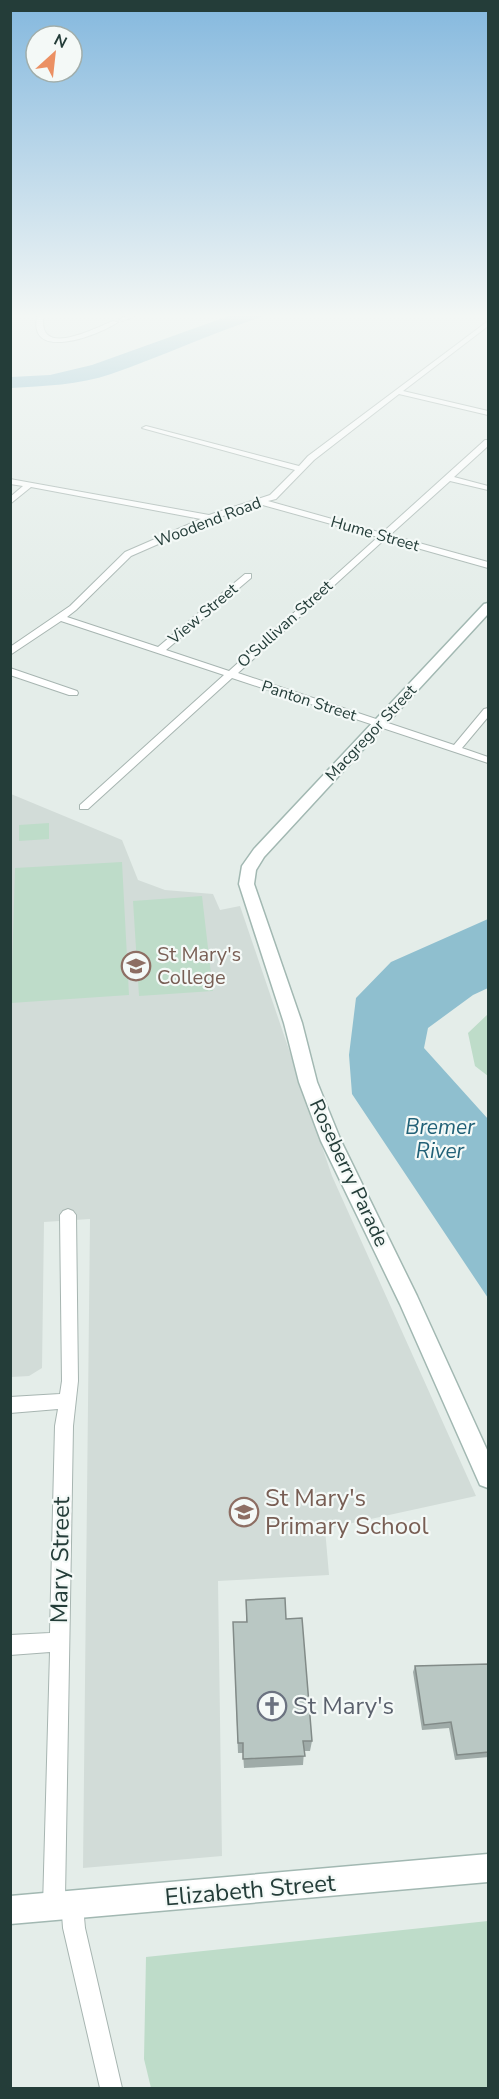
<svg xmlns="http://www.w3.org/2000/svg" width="499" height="2099" viewBox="0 0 499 2099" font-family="'Nunito Sans',sans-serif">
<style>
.built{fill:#d2dcd8}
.green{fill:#bedcc9}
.water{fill:#8fbfcf}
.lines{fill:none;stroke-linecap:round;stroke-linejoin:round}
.street-casing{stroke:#a7b5b1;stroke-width:2}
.secondary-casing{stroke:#a2b8b2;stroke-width:3}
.street{fill:#fff;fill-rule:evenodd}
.secondary{fill:#fff;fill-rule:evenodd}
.wall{fill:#9faba8}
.building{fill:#b9c7c3;stroke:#828b88;stroke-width:1.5}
.labels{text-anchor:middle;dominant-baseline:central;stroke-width:4.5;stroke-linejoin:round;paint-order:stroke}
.far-street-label{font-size:16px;fill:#243d39;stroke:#f4f9f7}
.education-label{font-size:20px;fill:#785e54;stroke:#f4f9f7;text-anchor:start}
.street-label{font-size:20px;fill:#243d39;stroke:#f4f9f7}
.water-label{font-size:21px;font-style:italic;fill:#216177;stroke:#f4f9f7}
.near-education-label{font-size:24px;fill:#785e54;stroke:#f4f9f7;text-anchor:start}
.near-street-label{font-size:24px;fill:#243d39;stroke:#f4f9f7}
.near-worship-label{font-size:24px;fill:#5b616d;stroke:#f4f9f7;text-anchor:start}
</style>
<rect width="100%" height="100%" fill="#e4ede9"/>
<!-- built -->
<path class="built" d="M11,794L122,840L138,880L165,890L213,894L220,910L240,906L332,1176L476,1496L325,1529L329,1575L218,1581L222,1856L83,1868L90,1219L44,1222L42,1368L29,1376L11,1377Z"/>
<!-- green -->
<path class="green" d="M49,823V839L19,841V825Z
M122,862L129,995L11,1003L15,868Z
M202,896L213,991L139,996L133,901Z
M488,1014V1076L475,1066L468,1033Z
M488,1921V2088H151L144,2059L146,1957Z"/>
<!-- water -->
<path class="water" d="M237,313H274C218,330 166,355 111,374C79,385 44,386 11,388V377L50,375L92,365Z
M488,919V988L473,995L428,1028L424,1048L488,1119V1298L352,1094L349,1055L356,998L391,962Z"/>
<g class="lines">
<!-- street casing -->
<g class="street-casing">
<path id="street" d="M38,313H44C35,360 93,329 113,321L118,322C100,335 24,364 38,313Z
M134,313H143L122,321L119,319Z
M488,321V326L403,391L488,411V415L399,394L314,460L276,499L268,501L382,533L485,440H488V446L454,477L488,486V490L450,481L390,535L488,562V568L385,539L238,673L454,745L484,709L488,708V717L462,748L488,757V763L232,678L88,809H80V805L224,675L61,621L10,655V647L70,606L125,552L201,519L31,487L10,504V497L23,486L10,484V479L209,515L270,495L295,470L142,428L146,426L299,466L308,456ZM259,504L378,537L229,671L166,650L251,578V574H245L158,647L67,617L76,610L131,556L220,517Z
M10,668L77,691L78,693L77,695H69L10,675Z
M68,1209L73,1211L76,1215L78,1381L73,1426L65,1898L72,1895L80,1898L83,1906L85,1928L122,2088H100L63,1928L62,1914L54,1918L46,1915L43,1907L50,1652L10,1655V1635L50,1633L55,1426L58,1409L10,1413V1397L60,1394L62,1381L60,1215L63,1211Z"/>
</g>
<!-- secondary casing -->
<g class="secondary-casing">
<path id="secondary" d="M488,603V614L264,857L256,870L254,884L302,1023L317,1082L341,1141L417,1296L488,1452V1488L480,1485L400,1304L321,1141L299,1082L284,1023L239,884L242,866L254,849L484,604Z
M488,1854V1882L10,1924V1896Z"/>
</g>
<!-- street -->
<use href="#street" class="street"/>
<!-- secondary -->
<use href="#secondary" class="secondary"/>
</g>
<!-- wall -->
<path class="wall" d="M246,1600L286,1619L312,1741L310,1751H304L303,1765L244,1768L243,1753H238L233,1622H246Z
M489,1664V1757L455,1760L449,1728L422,1730L413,1672L415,1666Z"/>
<!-- building -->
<path class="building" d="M285,1598L286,1619L302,1618L312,1741H303L305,1756L243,1759V1743H238L233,1622H247L246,1600Z
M489,1664V1752L457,1755L451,1722L424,1725L415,1666Z"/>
<!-- sky -->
<linearGradient id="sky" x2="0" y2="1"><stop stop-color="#84b8de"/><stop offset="0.52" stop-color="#f3f7f5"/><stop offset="1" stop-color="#f3f7f5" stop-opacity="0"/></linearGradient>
<rect width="499" height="607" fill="url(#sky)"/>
<!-- icons -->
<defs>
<g id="school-ring" transform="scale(1.5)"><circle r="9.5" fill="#f4f9f7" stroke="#8d6e63" stroke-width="1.5"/><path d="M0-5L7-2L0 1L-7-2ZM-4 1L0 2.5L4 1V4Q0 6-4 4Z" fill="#8d6e63"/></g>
<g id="church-ring" transform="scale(1.5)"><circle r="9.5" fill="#f4f9f7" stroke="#6b7280" stroke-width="1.5"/><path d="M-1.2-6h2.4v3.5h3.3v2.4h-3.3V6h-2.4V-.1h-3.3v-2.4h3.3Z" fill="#6b7280"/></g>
</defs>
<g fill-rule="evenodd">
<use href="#school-ring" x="136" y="966"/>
<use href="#school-ring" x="244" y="1512"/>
<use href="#church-ring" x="272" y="1706"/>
</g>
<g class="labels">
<!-- far-street labels -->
<g class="far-street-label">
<text transform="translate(208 522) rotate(-21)">Woodend Road</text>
<text transform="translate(375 534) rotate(16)">Hume Street</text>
<text transform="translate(203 614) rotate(-40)">View Street</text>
<text transform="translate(285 624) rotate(-42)">O'Sullivan Street</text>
<text transform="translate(309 701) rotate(18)">Panton Street</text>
<text transform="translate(371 733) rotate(-47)">Macgregor Street</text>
</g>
<!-- education labels -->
<g class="education-label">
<text x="157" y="954">St Mary's<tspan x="157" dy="23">College</tspan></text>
</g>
<!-- street labels -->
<g class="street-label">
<text transform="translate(349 1173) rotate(65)">Roseberry Parade</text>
</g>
<!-- water labels -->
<g class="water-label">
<text x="440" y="1127">Bremer<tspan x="440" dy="24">River</tspan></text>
</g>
<!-- near-education labels -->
<g class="near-education-label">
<text x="265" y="1498">St Mary's<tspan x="265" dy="28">Primary School</tspan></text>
</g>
<!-- near-street labels -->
<g class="near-street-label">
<text transform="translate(60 1560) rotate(-89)">Mary Street</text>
<text transform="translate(250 1890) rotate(-5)">Elizabeth Street</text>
</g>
<!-- near-worship labels -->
<g class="near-worship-label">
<text x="293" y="1706">St Mary's</text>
</g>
</g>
<!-- border -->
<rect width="499" height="2099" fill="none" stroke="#243d39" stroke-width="24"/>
<!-- north arrow -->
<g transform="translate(54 54) rotate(27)"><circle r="28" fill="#f4f9f7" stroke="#a1aeab" stroke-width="1.5"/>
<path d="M0-4.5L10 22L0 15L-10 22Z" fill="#eb9063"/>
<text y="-9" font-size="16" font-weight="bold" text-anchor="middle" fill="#243d39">N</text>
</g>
</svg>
